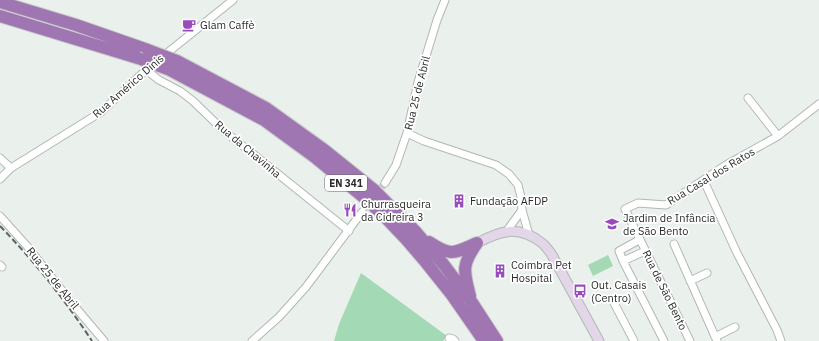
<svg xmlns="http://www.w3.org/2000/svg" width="819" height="341" viewBox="0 0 819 341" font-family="'IBM Plex Sans',sans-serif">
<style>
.green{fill:#a3d9b5}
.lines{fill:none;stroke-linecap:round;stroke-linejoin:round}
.street-tunnel{stroke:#c3c9c5;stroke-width:7;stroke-dasharray:7 3.5;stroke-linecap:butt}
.street-casing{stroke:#b1b7b3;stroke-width:9}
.secondary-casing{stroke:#b1b7b3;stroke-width:11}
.highway-casing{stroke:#cbcccc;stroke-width:14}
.street{stroke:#fff;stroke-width:7}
.secondary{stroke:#e2d6e8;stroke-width:9}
.highway{stroke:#9f76b2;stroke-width:12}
.rail{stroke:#616462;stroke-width:2;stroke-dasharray:6 3;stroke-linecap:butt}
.highway-bridge-casing{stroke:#cbcccc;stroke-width:14;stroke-linecap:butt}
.highway-bridge{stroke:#9f76b2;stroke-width:12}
.labels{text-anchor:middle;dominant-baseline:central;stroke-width:3.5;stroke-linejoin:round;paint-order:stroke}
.shield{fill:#fff;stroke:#686b69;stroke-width:1}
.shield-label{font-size:10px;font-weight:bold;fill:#282b29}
.poi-label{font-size:11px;fill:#282b29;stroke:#fff;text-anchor:start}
.street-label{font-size:11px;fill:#282b29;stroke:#fff}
</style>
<rect width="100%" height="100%" fill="#eaf0ec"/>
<!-- green -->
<path class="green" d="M608,255L613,266L593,276L588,265Z
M361,273L447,336L443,341H334L339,324Z"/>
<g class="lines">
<!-- street-tunnel -->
<path class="street-tunnel" d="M362,212L385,183"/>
<!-- street casing -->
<g class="street-casing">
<path id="street" d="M146,70L159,80L180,91L193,101L223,130L349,231
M748,98L778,136
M407,133L424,141L496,165L509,174L518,185L521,197L522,210L529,235
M0,158L11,168
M0,179L11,168L101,112L146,70L233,0
M704,181L737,253L777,330L781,341
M385,183L396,165L407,133L418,82L437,20L445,0
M0,216L27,246L71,302L104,341
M506,232L522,210
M639,240L619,251L623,261L664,341
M674,244L717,341
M623,261L645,251
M0,265L2,267
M690,281L707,273
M613,301L634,341
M715,337L735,327
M449,338L453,339L455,341
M252,341L279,317L306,287L362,212
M690,341L625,209L638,203L666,205L726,165L778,136L819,104"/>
</g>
<!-- secondary casing -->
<g class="secondary-casing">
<path id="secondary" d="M477,243C501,230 519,225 542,243C546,246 549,251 552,255L599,341"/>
</g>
<!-- highway casing -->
<g class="highway-casing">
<path id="highway" d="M0,2L76,25L148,50
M0,16L138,58
M177,61L266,108L323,149L374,190L415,231L444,265L471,301L497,341
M170,70L264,120L316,158L366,199L386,218L406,239L424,260L452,295L484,341
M429,242C452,257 454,253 477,243
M470,296C463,270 462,264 477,243"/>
</g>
<!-- street -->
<use href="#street" class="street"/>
<!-- secondary -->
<use href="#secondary" class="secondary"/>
<!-- highway -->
<use href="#highway" class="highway"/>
<!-- rail -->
<path class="rail" d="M0,226C34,261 65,300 92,341"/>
<!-- highway-bridge casing -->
<g class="highway-bridge-casing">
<path id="highway-bridge" d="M148,50L177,61
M138,58L170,70"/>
</g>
<!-- highway-bridge -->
<use href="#highway-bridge" class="highway-bridge"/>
</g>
<!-- icons -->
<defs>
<g id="cafe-bare" transform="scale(1.08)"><path d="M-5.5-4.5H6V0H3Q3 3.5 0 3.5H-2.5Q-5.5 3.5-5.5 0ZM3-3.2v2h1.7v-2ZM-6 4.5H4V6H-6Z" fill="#994bbb" stroke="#fff" stroke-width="2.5" paint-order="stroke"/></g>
<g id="building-bare" transform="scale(1.08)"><path d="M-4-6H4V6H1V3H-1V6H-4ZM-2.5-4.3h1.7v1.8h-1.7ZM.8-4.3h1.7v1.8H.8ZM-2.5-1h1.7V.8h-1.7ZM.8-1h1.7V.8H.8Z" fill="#994bbb" stroke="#fff" stroke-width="2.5" paint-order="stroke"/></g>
<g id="restaurant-bare" transform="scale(1.08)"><path d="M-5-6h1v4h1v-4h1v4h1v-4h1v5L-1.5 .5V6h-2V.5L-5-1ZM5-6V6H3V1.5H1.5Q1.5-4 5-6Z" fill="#994bbb" stroke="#fff" stroke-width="2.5" paint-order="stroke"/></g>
<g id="school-bare" transform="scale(1.08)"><path d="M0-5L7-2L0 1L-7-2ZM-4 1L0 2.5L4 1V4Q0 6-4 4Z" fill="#994bbb" stroke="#fff" stroke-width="2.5" paint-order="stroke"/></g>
<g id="bus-bare" transform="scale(1.08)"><path d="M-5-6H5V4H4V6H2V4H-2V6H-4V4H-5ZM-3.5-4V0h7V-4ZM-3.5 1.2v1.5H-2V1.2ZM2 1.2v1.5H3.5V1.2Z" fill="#994bbb" stroke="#fff" stroke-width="2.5" paint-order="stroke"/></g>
</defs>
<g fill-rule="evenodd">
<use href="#cafe-bare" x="189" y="25"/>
<use href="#building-bare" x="459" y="201"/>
<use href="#restaurant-bare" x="350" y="210"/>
<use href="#school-bare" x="612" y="224"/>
<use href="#building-bare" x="500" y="271"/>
<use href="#bus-bare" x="580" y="291"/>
</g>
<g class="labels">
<!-- shield labels -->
<rect class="shield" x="325" y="175" width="42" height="16" rx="3"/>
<g class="shield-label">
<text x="346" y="183">EN 341</text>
</g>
<!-- poi labels -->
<g class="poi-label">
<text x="200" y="25">Glam Caffè</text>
<text x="470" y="201">Fundação AFDP</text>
<text x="361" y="204">Churrasqueira<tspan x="361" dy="13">da Cidreira 3</tspan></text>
<text x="623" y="218">Jardim de Infância<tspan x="623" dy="13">de São Bento</tspan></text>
<text x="511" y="265">Coimbra Pet<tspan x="511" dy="13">Hospital</tspan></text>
<text x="591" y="285">Out. Casais<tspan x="591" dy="13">(Centro)</tspan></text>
</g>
<!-- street labels -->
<g class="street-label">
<text transform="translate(128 86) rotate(-41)">Rua Américo Dinis</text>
<text transform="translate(417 93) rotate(-76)">Rua 25 de Abril</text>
<text transform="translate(248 149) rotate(40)">Rua da Chavinha</text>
<text transform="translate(711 176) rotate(-31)">Rua Casal dos Ratos</text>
<text transform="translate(53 278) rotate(51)">Rua 25 de Abril</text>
<text transform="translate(665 290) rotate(64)">Rua de São Bento</text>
</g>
</g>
</svg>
